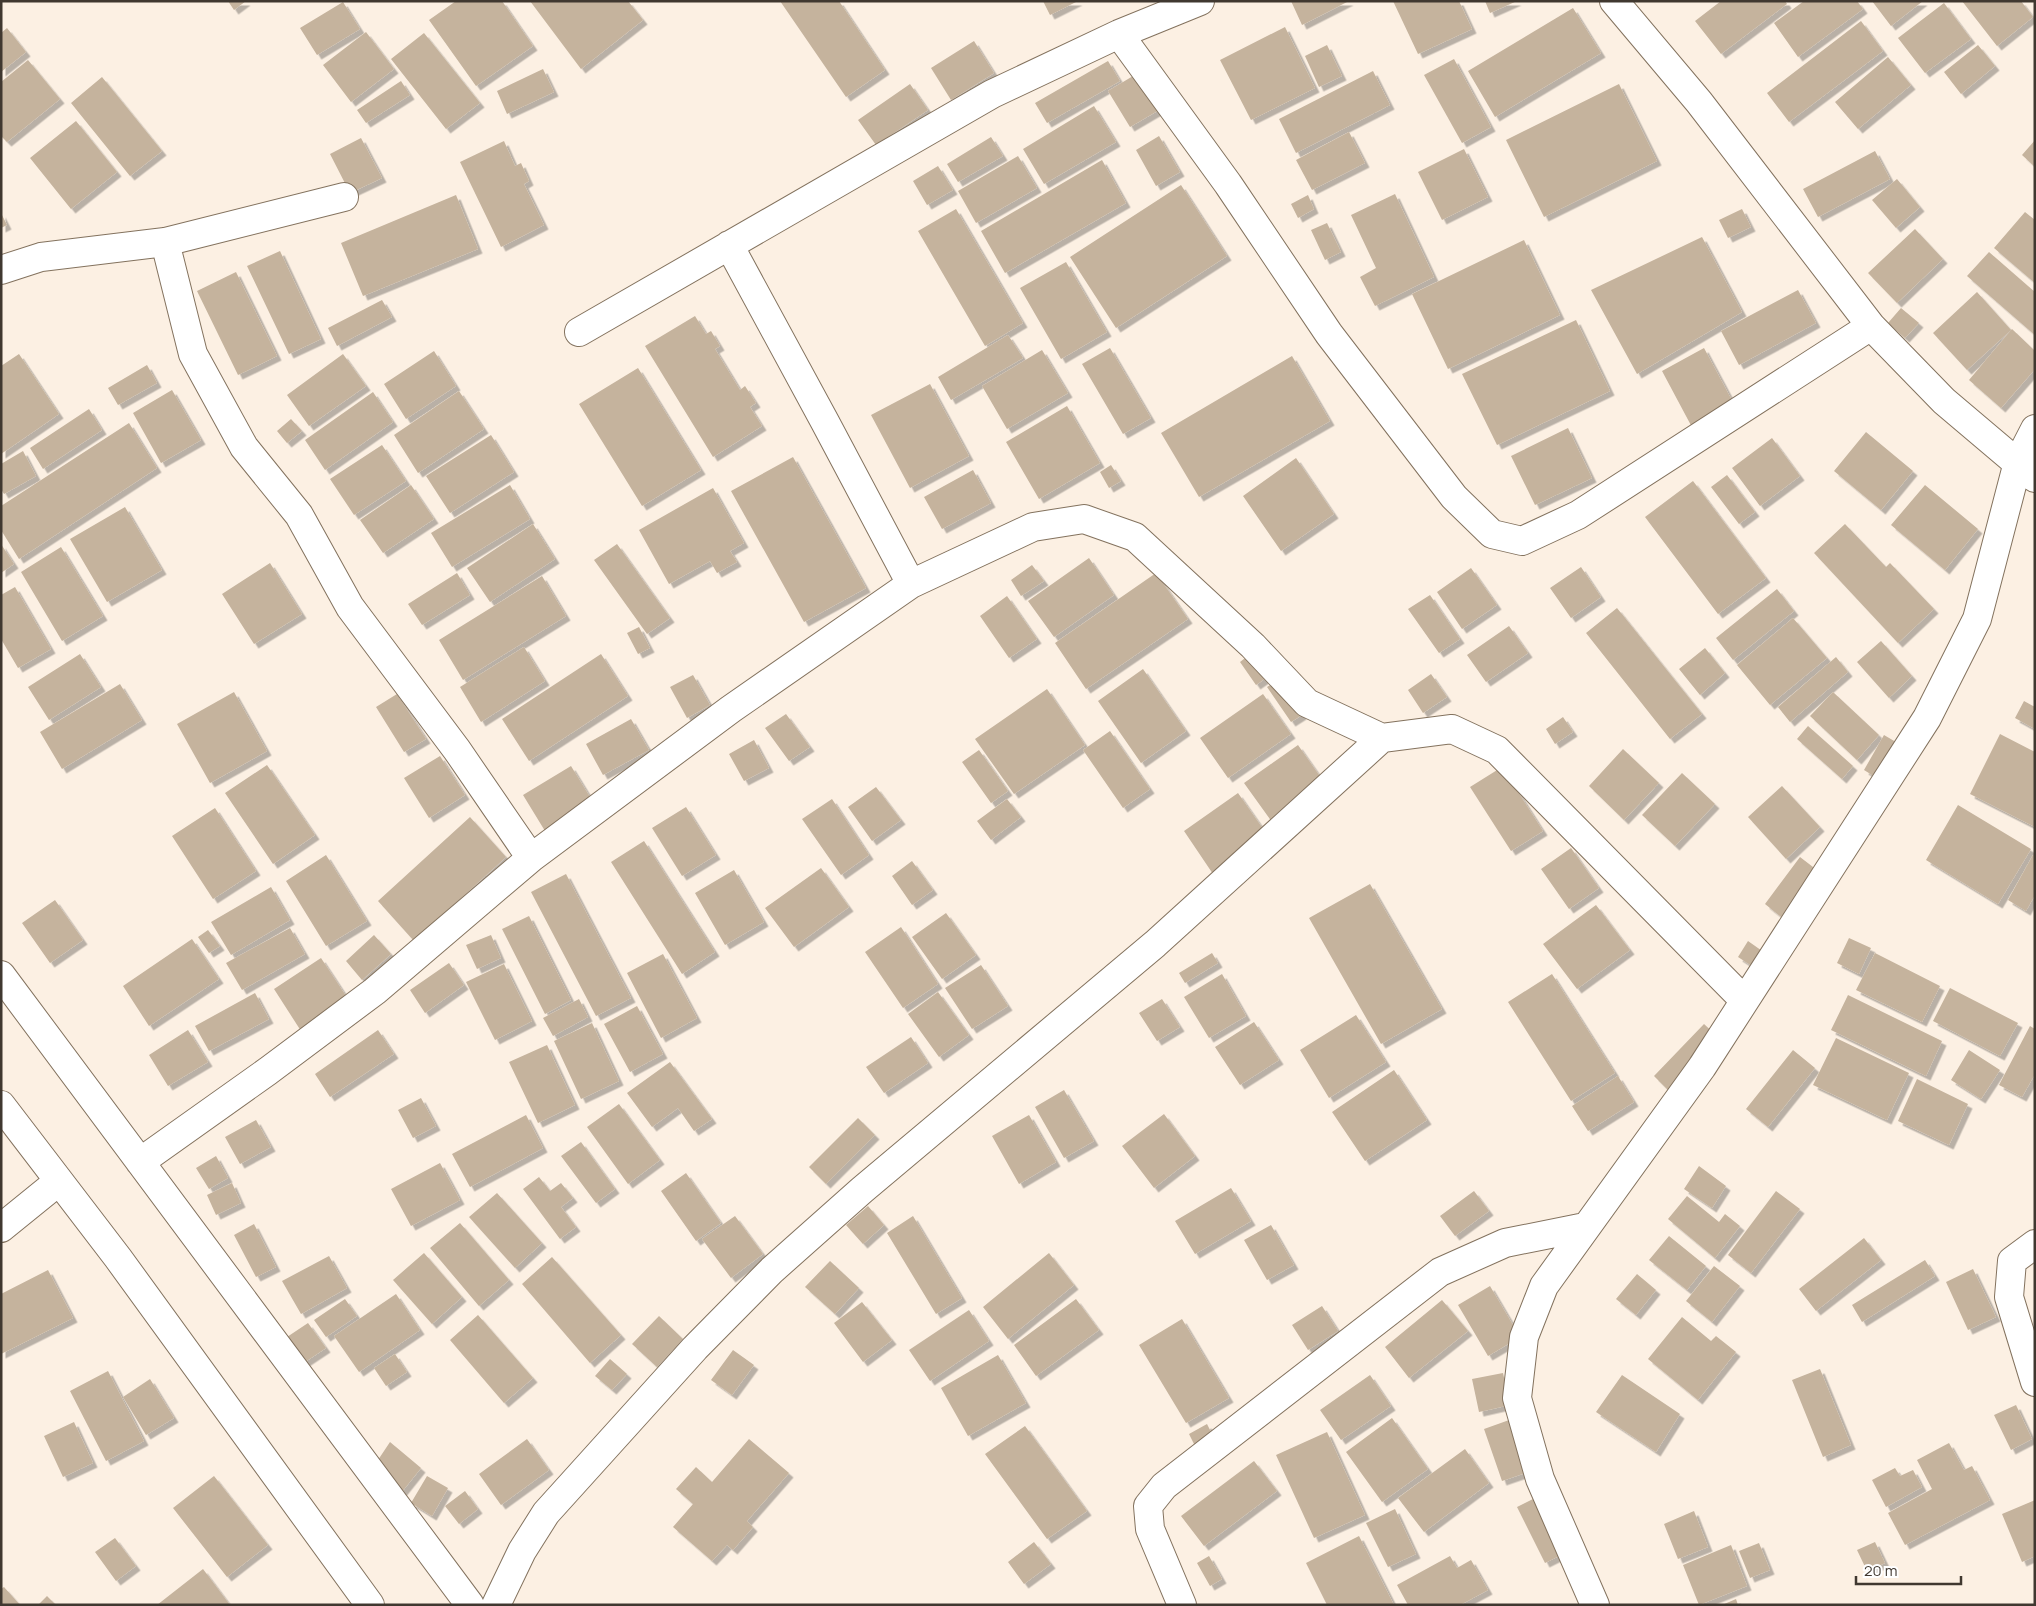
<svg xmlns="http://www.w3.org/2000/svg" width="2036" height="1606" viewBox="0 0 2036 1606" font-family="Manrope,sans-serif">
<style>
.building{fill:#c5b39d;filter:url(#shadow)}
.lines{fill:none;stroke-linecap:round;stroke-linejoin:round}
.minor-casing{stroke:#83725e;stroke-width:30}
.minor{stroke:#fff;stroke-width:28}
</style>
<defs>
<filter id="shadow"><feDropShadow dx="4.5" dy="4.5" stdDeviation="0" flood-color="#0004"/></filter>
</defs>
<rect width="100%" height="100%" fill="#fcf0e3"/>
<!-- building -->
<path class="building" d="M228,1H246L234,10Z
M456,1H502L533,46L476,86L429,20Z
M530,1H628L643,20L581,69Z
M780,1H839L885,70L846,97Z
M1043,1H1078L1050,15Z
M1291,1H1349L1302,25Z
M1393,1H1459L1472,29L1418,54Z
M1485,1H1517L1490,13Z
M1721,1H1785L1787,4L1721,54L1695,21Z
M1804,1H1857L1863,9L1798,57L1774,23Z
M1872,1H1923L1891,26Z
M1962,1H2021L2033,17L1997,46Z
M343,2L360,29L317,55L300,28Z
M1944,3L1971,39L1925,73L1898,38Z
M1573,8L1601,53L1495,117L1468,71Z
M1861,21L1883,51L1789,122L1767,93Z
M1285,27L1315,88L1251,120L1220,60Z
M7,28L26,52L1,72V33Z
M366,32L394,69L351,102L323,65Z
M424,33L480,103L446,129L391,59Z
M974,41L994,73L951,100L931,68Z
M1327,45L1342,76L1319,87L1305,56Z
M1978,45L1995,66L1961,94L1944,72Z
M1888,57L1911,85L1858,129L1835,102Z
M1454,59L1491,127L1462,143L1424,75Z
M28,60L60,99L7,142L1,136V82Z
M1108,61L1120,81L1047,123L1035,103Z
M543,69L554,92L507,114L497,91Z
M1373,71L1390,105L1296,153L1279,119Z
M1138,73L1159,110L1130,127L1108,91Z
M102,77L162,151L130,176L71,103Z
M401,81L410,95L366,123L357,110Z
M910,84L928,110L876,145L858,120Z
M1619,84L1657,161L1544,217L1506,140Z
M1094,106L1116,142L1044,184L1023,149Z
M76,121L117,172L71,209L30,158Z
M1349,132L1365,163L1312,190L1296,160Z
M1159,136L1180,172L1156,186L1136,150Z
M991,137L1003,156L958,182L947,164Z
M361,138L382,178L350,193L330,154Z
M2035,140V167L2022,155Z
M504,141L515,166L521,163L529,181L524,184L544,225L501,247L460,162Z
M1464,149L1488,197L1442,220L1418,172Z
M1875,151L1890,179L1818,217L1803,189Z
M1018,156L1037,188L976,223L958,191Z
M1102,160L1126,203L1005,273L981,231Z
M938,166L953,190L927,205L913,181Z
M1897,179L1920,207L1896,228L1872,200Z
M1181,185L1227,256L1116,328L1070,257Z
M1395,194L1434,277L1375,306L1360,277L1376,268L1351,215Z
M456,195L478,249L363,296L341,243Z
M1308,195L1314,209L1298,218L1291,204Z
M956,209L1023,323L985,346L918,231Z
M1742,209L1751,227L1728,238L1719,220Z
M2025,212L2035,220V283L1994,248Z
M1,213L7,225L1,228Z
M1327,223L1341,252L1325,260L1311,230Z
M1915,229L1943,259L1897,303L1868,273Z
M1702,237L1742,312L1637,374L1591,290Z
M1524,240L1560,315L1448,369L1412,294Z
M280,251L321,339L289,354L247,266Z
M1989,252L2035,292V335L1967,276Z
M1066,262L1107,332L1061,359L1020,288Z
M236,272L277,356L238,375L197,291Z
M1798,290L1816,323L1739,365L1721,331Z
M1977,292L2011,330L1967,370L1933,333Z
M382,300L392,317L337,346L328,328Z
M1901,308L1919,323L1905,338L1888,323Z
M695,316L706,334L711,331L720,346L715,349L740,390L745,386L756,403L750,407L762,426L713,457L645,346Z
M1576,320L1610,391L1497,445L1462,374Z
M2012,329L2035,351V369L2001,408L1969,380Z
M1008,335L1023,358L951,400L938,377Z
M1110,348L1151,418L1123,434L1082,364Z
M1704,348L1736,408L1694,431L1662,371Z
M1042,350L1068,393L1007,429L982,386Z
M434,351L456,386L406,419L384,384Z
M19,354L59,414L1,454V366Z
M343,354L366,386L309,426L287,395Z
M1292,356L1330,421L1199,497L1161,433Z
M147,365L157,383L118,405L108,388Z
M638,368L701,470L642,506L579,404Z
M930,384L969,456L910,488L871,415Z
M172,390L201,440L161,463L133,413Z
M459,391L484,429L418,473L394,435Z
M373,392L393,422L325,470L305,440Z
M1067,406L1100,463L1039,499L1006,442Z
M89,409L102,430L43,469L30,448Z
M291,419L302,431L287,443L277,431Z
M129,423L157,468L19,559L1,530V506Z
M1568,428L1592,478L1535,505L1511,456Z
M1866,432L1913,471L1881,510L1834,471Z
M491,435L514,472L450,513L426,476Z
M1772,438L1800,476L1760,506L1732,468Z
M382,445L406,481L354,515L330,479Z
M23,451L36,476L4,494L1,489V464Z
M793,457L866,588L804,622L731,491Z
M1296,458L1334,514L1281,551L1243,496Z
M1111,465L1121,481L1109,488L1100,472Z
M973,470L991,503L942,529L924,497Z
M1727,475L1755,512L1739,524L1711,487Z
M1693,481L1766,578L1718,614L1645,517Z
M411,485L434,519L383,553L360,520Z
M510,485L530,519L452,567L431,533Z
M1925,485L1978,529L1945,570L1891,525Z
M713,488L744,543L730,551L737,562L717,573L710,561L669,584L639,530Z
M125,507L162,570L107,602L70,539Z
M533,524L555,559L490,602L467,568Z
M1845,524L1886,567L1890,563L1934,609L1898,643L1814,553Z
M1,544L14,564L1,573Z
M617,544L670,618L647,634L594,560Z
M61,547L103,616L62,641L21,572Z
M1089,558L1114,595L1054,637L1028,601Z
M270,563L302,614L254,644L222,594Z
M1032,565L1044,581L1021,596L1011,580Z
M1581,567L1601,597L1571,618L1550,588Z
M1471,568L1497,605L1462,629L1437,592Z
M457,573L470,595L422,625L408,604Z
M1156,573L1188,619L1086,689L1055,643Z
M542,576L566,616L463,680L439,640Z
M15,587L51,649L18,668L1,639V595Z
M1777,589L1794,611L1733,660L1716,638Z
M1430,595L1460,639L1439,653L1408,609Z
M1007,596L1037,639L1009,658L980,616Z
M1617,608L1702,714L1670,739L1586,633Z
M1793,618L1827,658L1770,705L1737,665Z
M1509,626L1528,653L1486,682L1467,655Z
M639,627L650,648L638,654L627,633Z
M1881,641L1912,676L1889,698L1857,662Z
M524,647L545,681L481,722L460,687Z
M1705,648L1725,673L1700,695L1679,669Z
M1253,652L1270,675L1256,685L1240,662Z
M80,654L101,687L49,720L28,687Z
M601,654L628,696L529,761L502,719Z
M1836,657L1848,672L1790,722L1778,707Z
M1143,669L1186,731L1141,763L1098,701Z
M1431,674L1447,697L1423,713L1408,690Z
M693,675L710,705L687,718L670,687Z
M1278,680L1302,715L1291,722L1267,687Z
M120,684L142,720L62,769L40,732Z
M1047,689L1085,745L1014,794L975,739Z
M234,692L267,751L210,783L177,724Z
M1833,692L1879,735L1857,760L1810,716Z
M397,694L426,739L404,752L376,707Z
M1263,694L1291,734L1228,778L1200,738Z
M2024,701L2035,707V729L2015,718Z
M786,714L810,747L789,761L765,728Z
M1563,717L1573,732L1555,744L1546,729Z
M631,719L649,750L603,775L586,744Z
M1808,726L1853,766L1842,779L1797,739Z
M1110,731L1150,789L1123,808L1083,750Z
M2000,734L2035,752V827L1970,794Z
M1884,735L1901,745L1880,780L1864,770Z
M754,740L769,768L744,781L729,754Z
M1298,745L1326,785L1272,822L1244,783Z
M1623,749L1659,783L1624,820L1589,786Z
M979,750L1008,791L991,803L962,762Z
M440,756L465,795L429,818L404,778Z
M267,765L315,835L273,864L225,793Z
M571,766L593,802L545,831L523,795Z
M1502,767L1543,831L1511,851L1470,787Z
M1682,773L1715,804L1675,846L1642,815Z
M1782,786L1820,827L1786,859L1748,817Z
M876,787L901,820L872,841L848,807Z
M1238,793L1268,836L1213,874L1184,831Z
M832,799L869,855L841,875L802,819Z
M1007,799L1021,817L991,840L977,821Z
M1958,805L2031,849L1998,904L1926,860Z
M686,807L716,855L682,876L652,828Z
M215,808L256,871L213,899L172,836Z
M470,817L506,857L414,941L378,901Z
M644,841L715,952L682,974L611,862Z
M1571,848L1599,888L1569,909L1541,869Z
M326,855L367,921L326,946L286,881Z
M2033,855H2035V895L2026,911L2008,900Z
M1800,857L1822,874L1785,920L1765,904Z
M912,861L933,890L912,905L892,876Z
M821,868L849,907L794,947L765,908Z
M734,870L764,922L725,945L695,893Z
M566,874L631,998L596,1016L531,892Z
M1370,884L1442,1009L1381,1044L1309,918Z
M271,887L290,920L231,955L211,922Z
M55,900L83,940L50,963L22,923Z
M1596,905L1630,950L1577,989L1543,944Z
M946,913L976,955L942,979L912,937Z
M529,916L571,1000L545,1014L502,929Z
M901,927L938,984L903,1008L865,952Z
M290,928L305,954L242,990L226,963Z
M208,930L220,946L209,953L198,937Z
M374,935L391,954L362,980L346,961Z
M491,935L501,958L477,969L466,945Z
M1849,938L1871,948L1859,974L1837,963Z
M192,939L219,979L149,1026L123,986Z
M1748,941L1765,953L1755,968L1738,957Z
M1212,953L1218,963L1185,983L1179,973Z
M1875,953L1940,986L1922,1022L1856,990Z
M663,954L697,1018L661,1038L627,973Z
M321,958L348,999L301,1031L274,989Z
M449,963L464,985L425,1013L410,990Z
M504,964L532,1021L495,1040L466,982Z
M981,965L1008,1006L972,1029L945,988Z
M1222,974L1246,1016L1209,1038L1184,997Z
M1552,974L1615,1073L1571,1101L1508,1002Z
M1950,988L2018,1023L2000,1056L1933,1021Z
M938,992L969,1035L939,1057L908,1014Z
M255,993L269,1019L209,1051L195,1026Z
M1848,995L1942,1041L1926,1076L1831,1030Z
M579,999L588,1017L553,1036L543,1018Z
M1162,999L1180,1027L1157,1041L1139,1013Z
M637,1006L663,1054L630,1072L604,1024Z
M1356,1015L1386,1062L1329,1098L1300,1050Z
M1254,1022L1279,1060L1240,1085L1215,1047Z
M592,1023L619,1081L581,1099L554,1041Z
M1704,1024L1718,1037L1668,1090L1654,1076Z
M2030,1026L2035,1029V1074L2022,1097L1999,1085Z
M188,1030L208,1062L168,1086L149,1055Z
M378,1030L394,1054L330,1097L315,1074Z
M911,1037L928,1063L884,1093L866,1067Z
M1836,1038L1909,1073L1887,1120L1813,1085Z
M547,1045L575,1105L538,1123L509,1062Z
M1793,1050L1815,1068L1768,1127L1746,1109Z
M1969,1050L2000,1070L1981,1099L1951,1080Z
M670,1062L712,1119L694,1131L678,1108L652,1127L627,1093Z
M1394,1070L1427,1120L1365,1161L1332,1112Z
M1618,1076L1634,1102L1588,1131L1572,1106Z
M1917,1079L1968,1104L1949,1145L1898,1121Z
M1064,1090L1094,1141L1064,1158L1035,1107Z
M421,1098L436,1126L413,1138L398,1110Z
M619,1104L660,1160L628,1184L587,1127Z
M1164,1114L1195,1156L1154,1188L1122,1146Z
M526,1115L543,1148L470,1187L452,1154Z
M1029,1115L1056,1162L1019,1184L992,1136Z
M858,1118L875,1135L826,1184L809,1167Z
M256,1120L271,1147L240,1164L225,1137Z
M581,1142L615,1189L596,1203L561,1156Z
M216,1156L228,1178L209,1189L196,1168Z
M440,1163L460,1200L411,1226L391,1189Z
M1699,1166L1726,1186L1712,1208L1684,1189Z
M686,1173L721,1223L696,1241L661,1191Z
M539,1177L550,1191L561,1183L573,1198L561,1207L576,1227L560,1239L523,1189Z
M232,1183L241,1203L216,1215L207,1195Z
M1231,1188L1251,1221L1195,1254L1175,1221Z
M1474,1191L1489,1211L1455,1236L1440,1216Z
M1776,1191L1800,1209L1751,1273L1728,1255Z
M497,1193L542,1243L515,1268L469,1217Z
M1687,1196L1719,1222L1725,1214L1740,1226L1715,1258L1668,1219Z
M868,1206L884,1225L863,1244L846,1225Z
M735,1216L763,1254L731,1278L702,1239Z
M913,1216L962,1298L936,1314L887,1233Z
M460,1223L509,1280L479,1306L430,1248Z
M254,1224L276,1267L256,1277L234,1235Z
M1271,1225L1294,1265L1267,1280L1244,1240Z
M1669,1236L1706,1266L1687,1290L1649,1260Z
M1864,1238L1881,1260L1816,1311L1799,1289Z
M424,1253L462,1297L432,1324L393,1280Z
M1049,1253L1074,1285L1008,1339L983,1307Z
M329,1256L347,1288L301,1314L282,1281Z
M552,1257L621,1335L590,1363L522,1284Z
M1925,1260L1935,1276L1862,1322L1852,1305Z
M830,1261L859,1288L835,1314L805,1287Z
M1714,1266L1740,1286L1712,1322L1686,1301Z
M1973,1269L1996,1317L1968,1330L1946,1282Z
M48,1270L73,1318L1,1354V1294Z
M1637,1274L1656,1290L1636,1315L1616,1299Z
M1490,1286L1520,1337L1488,1356L1458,1305Z
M396,1294L420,1330L359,1372L334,1336Z
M345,1299L357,1316L326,1337L314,1320Z
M1076,1299L1099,1330L1036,1376L1014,1345Z
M1442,1300L1468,1331L1409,1378L1385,1347Z
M862,1302L892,1340L863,1362L834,1323Z
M1322,1306L1338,1331L1308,1350L1292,1325Z
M969,1310L989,1341L930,1381L909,1350Z
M478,1315L533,1378L504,1403L450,1340Z
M659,1316L683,1339L657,1367L632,1344Z
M1682,1317L1711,1341L1716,1336L1736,1352L1698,1400L1648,1359Z
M1182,1319L1229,1398L1186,1423L1139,1345Z
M308,1323L326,1348L305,1362L287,1337Z
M733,1350L754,1365L732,1395L711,1380Z
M395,1354L407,1372L386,1386L374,1368Z
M998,1355L1026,1403L968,1436L941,1388Z
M610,1359L627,1374L612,1390L595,1376Z
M1820,1369L1851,1445L1823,1457L1792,1380Z
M108,1371L144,1441L106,1461L70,1391Z
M1503,1373L1510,1405L1479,1412L1472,1379Z
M1370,1375L1391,1406L1341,1440L1320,1410Z
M1622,1375L1680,1414L1656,1452L1596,1412Z
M150,1379L174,1418L146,1435L123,1397Z
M2016,1405L2032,1439L2011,1450L1994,1415Z
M1392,1418L1428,1469L1382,1502L1346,1452Z
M1512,1419L1531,1471L1502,1481L1484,1429Z
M74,1422L93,1463L63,1477L44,1436Z
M1207,1424L1215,1440L1197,1450L1189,1434Z
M1025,1426L1087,1511L1047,1539L985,1454Z
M1327,1432L1365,1515L1314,1538L1276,1455Z
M527,1439L549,1470L501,1505L479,1474Z
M749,1439L789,1473L747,1521L753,1527L733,1550L727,1545L712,1561L673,1527L693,1504L676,1489L696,1467L712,1482Z
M390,1442L421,1468L401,1493L374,1466Z
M1949,1443L1964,1470L1972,1466L1990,1500L1905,1545L1888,1513L1932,1489L1917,1460Z
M1465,1449L1489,1483L1424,1532L1398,1498Z
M1254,1461L1277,1491L1204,1546L1181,1516Z
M1895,1468L1900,1476L1913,1470L1922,1487L1886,1507L1872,1480Z
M214,1476L268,1545L227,1577L173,1508Z
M427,1476L448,1488L432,1516L411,1503Z
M465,1491L478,1509L459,1524L445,1506Z
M1541,1495L1569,1551L1545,1563L1517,1507Z
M2035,1500V1556L2022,1562L2002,1514Z
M1395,1509L1416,1554L1388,1567L1366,1523Z
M1694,1511L1708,1547L1678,1559L1664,1524Z
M1359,1536L1394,1605H1327L1306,1563Z
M115,1538L136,1566L116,1581L95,1552Z
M1034,1542L1051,1564L1024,1584L1008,1562Z
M1875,1542L1885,1563L1867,1571L1857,1550Z
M1759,1543L1770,1570L1750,1578L1739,1551Z
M1731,1545L1747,1586L1699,1605L1683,1565Z
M1209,1556L1222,1579L1210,1586L1197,1563Z
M1450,1556L1457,1568L1471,1560L1488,1590L1460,1605H1408L1397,1585Z
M203,1569L230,1605H157Z
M4,1587L20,1605H1V1589Z
M47,1596L56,1605H38Z
M1736,1599L1738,1605H1722Z"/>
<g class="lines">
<!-- minor casing -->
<g class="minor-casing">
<path id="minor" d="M1614,1L1699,102L1871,326L1944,401L2035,478
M1119,34L1228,184L1329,334L1454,497L1492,534L1522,541L1578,515L1871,326
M165,242L193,354L244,447L299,515L350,607L457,750L531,858
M729,245L825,422L911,584
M1,270L41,257L165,242L344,197
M579,332L992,94L1119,34L1200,1
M1,975L470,1605
M1,1105L118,1258L370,1605
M140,1162L268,1071L375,991L531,858L731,709L911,584L1033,527L1084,519L1135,537L1253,646L1307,703L1382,738L1452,729L1497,750L1744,1000
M1,1228L59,1181
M2035,1244L2012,1261L2009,1297L2035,1382
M496,1605L522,1551L546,1513L695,1348L772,1270L862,1190L1155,944L1382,738
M1182,1605L1150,1529L1148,1506L1164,1486L1440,1272L1505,1243L1585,1227
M1595,1605L1540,1479L1517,1398L1524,1337L1544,1286L1702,1067L1927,718L1977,619L2018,462L2035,429"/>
</g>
<!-- minor -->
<use href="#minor" class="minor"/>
</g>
<!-- border -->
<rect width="2036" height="1606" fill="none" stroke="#403830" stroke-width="5"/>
<!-- scale -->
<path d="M1856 1576v8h105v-8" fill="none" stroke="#403830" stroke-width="2.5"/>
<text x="1864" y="1576" font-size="15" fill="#403830" stroke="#ffffff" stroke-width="4" paint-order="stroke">20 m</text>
</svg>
